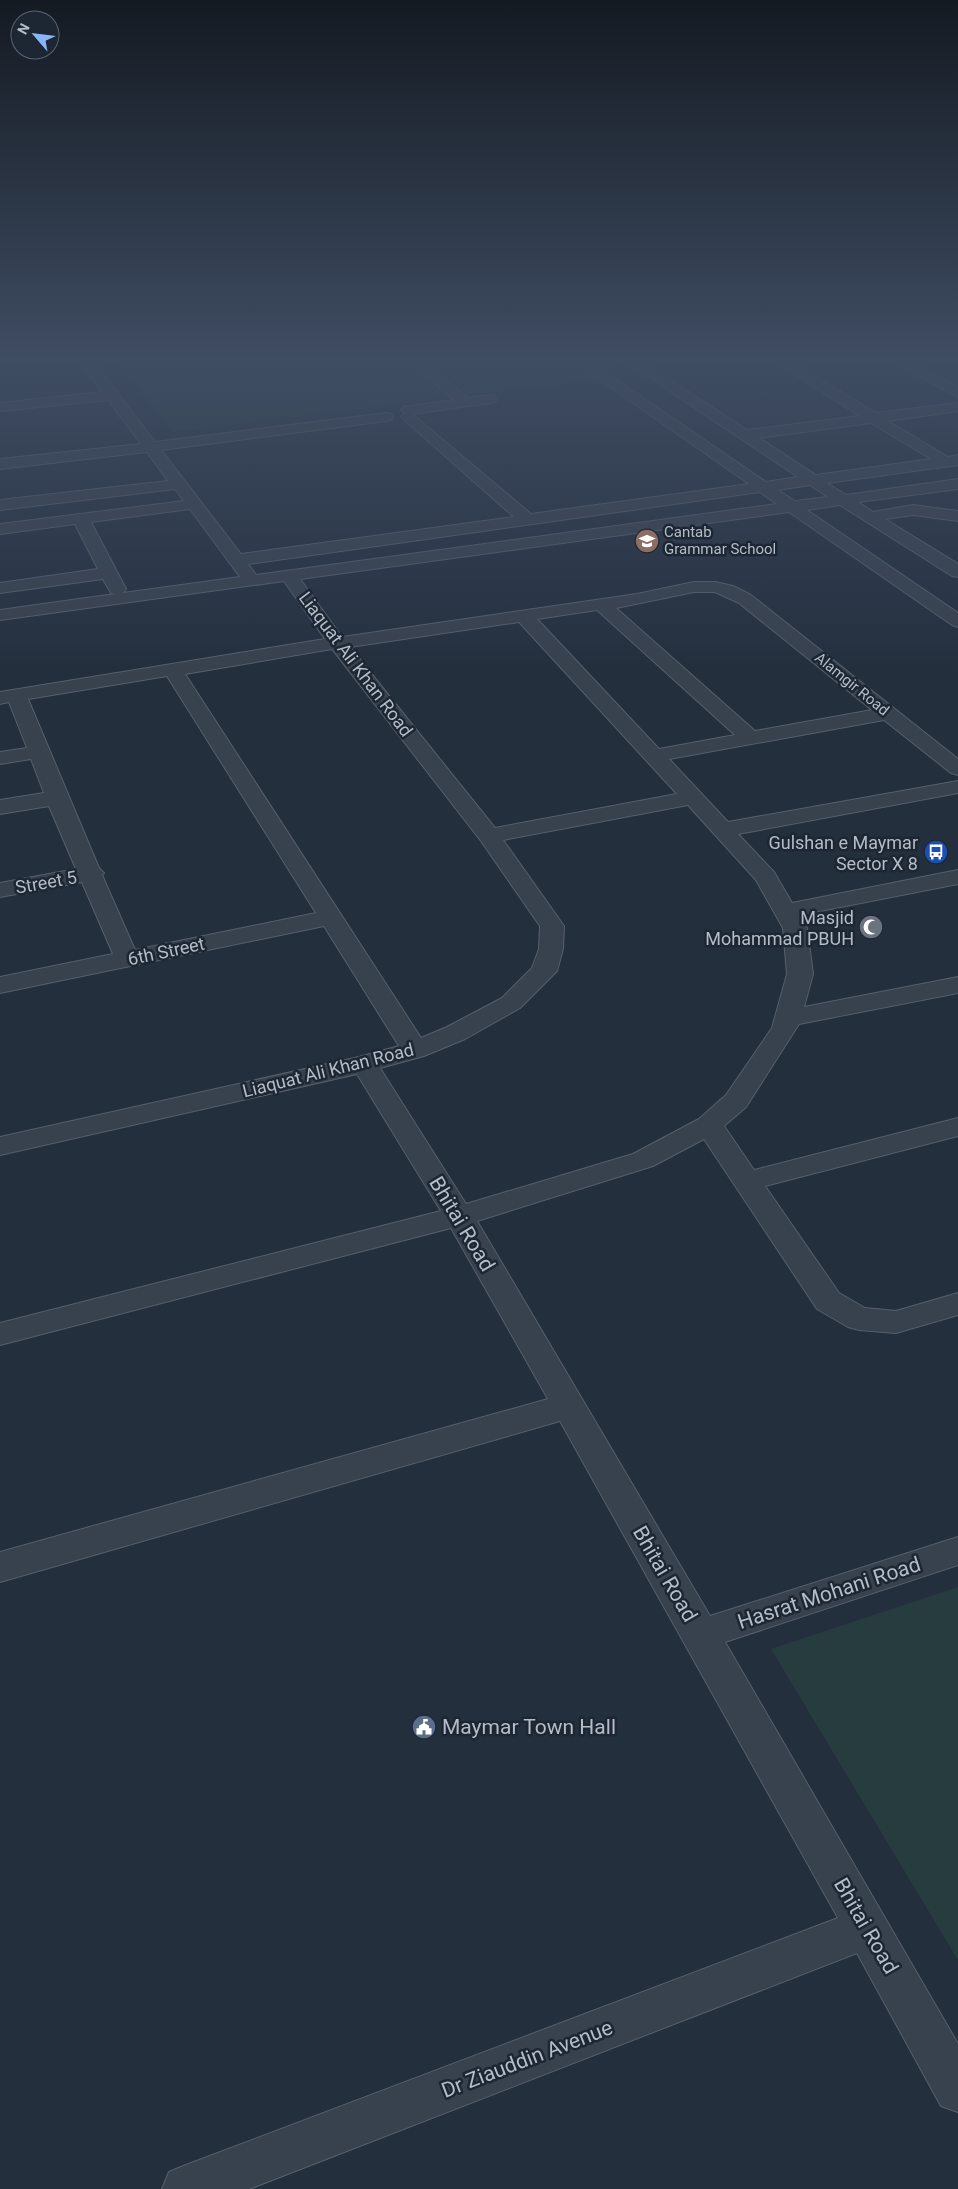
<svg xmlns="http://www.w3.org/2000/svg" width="958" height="2189" viewBox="0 0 958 2189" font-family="Roboto,sans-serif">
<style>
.green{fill:#263c3f}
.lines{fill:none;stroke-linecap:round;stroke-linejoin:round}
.minor-casing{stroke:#565f6c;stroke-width:2}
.minor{fill:#38414e;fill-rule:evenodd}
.labels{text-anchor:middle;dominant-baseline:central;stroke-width:5;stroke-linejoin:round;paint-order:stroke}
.far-poi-label{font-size:15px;fill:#b4bcc9;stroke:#1d2633;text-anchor:start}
.far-street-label{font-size:15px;fill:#b4bcc9;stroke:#1d2633}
.street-label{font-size:18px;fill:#b4bcc9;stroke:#1d2633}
.poi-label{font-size:18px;fill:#b4bcc9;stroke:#1d2633;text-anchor:end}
.near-street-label{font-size:21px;fill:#b4bcc9;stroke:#1d2633}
.near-poi-label{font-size:21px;fill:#b4bcc9;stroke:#1d2633;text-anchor:start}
</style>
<rect width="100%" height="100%" fill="#242f3e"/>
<!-- green -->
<path class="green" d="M116,361H604L625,376L173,432Z
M958,1587V1960L771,1649Z"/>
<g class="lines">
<!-- minor casing -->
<g class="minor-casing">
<path id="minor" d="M79,361H93L155,442L386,413L391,414L393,417L391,420L386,421L161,450L241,554L514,517L401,417L405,413L401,410L403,407L454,400L408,361H423L468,398L490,395L495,396L497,399L495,402L490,403L412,414L531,514L749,484L573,361H589L766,482L798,477L625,361H641L747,430L860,416L773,361H790L876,413L958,403V411L888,421L948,457L958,455V465L827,483L846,495L958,479V489L858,502L873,512L913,505L958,511V521L913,515L885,519L958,564V577L952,576L840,505L807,510L958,613V627L952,625L789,512L300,579L342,637L637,594L694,582H715L733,586L751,595L958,759V775L951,773L884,720L669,759L728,822L958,781V793L738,834L774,872L792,903L958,870V884L800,915L807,928L813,974L804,1007L958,977V993L799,1024L746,1107L724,1126L754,1170L958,1118V1136L765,1186L839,1293L865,1308L896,1311L958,1293V1315L896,1333L859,1330L848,1327L817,1309L704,1139L653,1166L477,1221L710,1616L958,1537V1565L725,1642L958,2044V2112L941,2106L857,1953L249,2189H162L169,2172L186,2165L838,1918L560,1421L0,1582V1552L548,1399L451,1228L0,1345V1323L441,1211L357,1074L0,1155V1137L359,1057L399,1046L324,926L0,993V977L113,954L82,882L0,897V883L76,869L49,806L0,814V800L44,793L31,759L0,764V752L27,748L9,702L0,704V692L325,639L284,581L0,620V610L115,594L111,593L103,579L0,593V583L98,569L75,524L0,534V524L184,501L175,489L0,510V500L168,481L147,452L0,469V459L141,444L108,400L0,411V403L102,392ZM871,423L931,459L816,475L759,438ZM810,485L828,497L795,501L778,490ZM760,492L777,504L256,575L248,564ZM190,509L240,577L123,593L126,589L91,522ZM694,592H715L739,603L872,710L755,731L616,608ZM597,610L735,735L659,749L537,619ZM519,622L677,794L495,828L350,647ZM332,649L481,841L540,926L539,949L532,968L502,998L447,1027L421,1038L185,674ZM167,676L316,913L135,950L102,875L104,873L99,868L28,699ZM688,805L756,880L783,928L787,974L772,1028L726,1095L699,1119L633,1154L466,1204L380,1068L424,1056L465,1039L520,1008L557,971L563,949L564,926L503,840Z
M891,361H908L958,387V397Z"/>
</g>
<!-- minor -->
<use href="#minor" class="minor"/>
</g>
<!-- sky -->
<linearGradient id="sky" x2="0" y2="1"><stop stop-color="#141a22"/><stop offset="0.54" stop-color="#3f4d63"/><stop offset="1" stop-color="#3f4d63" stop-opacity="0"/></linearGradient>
<rect width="958" height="668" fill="url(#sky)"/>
<!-- icons -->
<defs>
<g id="school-disc" transform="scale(1.25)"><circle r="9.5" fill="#8d6e63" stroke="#1d2633"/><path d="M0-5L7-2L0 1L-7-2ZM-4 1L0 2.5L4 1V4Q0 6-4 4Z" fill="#fff"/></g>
<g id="bus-disc" transform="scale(1.25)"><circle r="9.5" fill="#1a4fb4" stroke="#1d2633"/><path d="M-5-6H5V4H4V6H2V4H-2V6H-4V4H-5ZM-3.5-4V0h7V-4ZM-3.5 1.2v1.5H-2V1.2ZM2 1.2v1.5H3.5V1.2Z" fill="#fff"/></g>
<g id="mosque-disc" transform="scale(1.25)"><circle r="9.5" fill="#6b7280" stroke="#1d2633"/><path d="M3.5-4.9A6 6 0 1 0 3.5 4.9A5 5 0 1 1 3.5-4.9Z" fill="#fff"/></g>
<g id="civic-disc" transform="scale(1.25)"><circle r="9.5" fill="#5c6f8a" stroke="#1d2633"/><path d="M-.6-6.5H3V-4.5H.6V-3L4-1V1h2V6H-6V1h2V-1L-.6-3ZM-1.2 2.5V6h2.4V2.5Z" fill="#fff"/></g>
</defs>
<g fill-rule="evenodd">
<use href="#school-disc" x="647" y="541"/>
<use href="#bus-disc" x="936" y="852"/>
<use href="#mosque-disc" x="871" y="927"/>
<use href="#civic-disc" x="424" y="1727"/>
</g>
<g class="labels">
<!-- far-poi labels -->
<g class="far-poi-label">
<text x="664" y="532">Cantab<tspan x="664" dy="17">Grammar School</tspan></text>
</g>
<!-- far-street labels -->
<g class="far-street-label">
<text transform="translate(852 684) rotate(39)">Alamgir Road</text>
</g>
<!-- street labels -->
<g class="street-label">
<text transform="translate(356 664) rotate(53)">Liaquat Ali Khan Road</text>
<text transform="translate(46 882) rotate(-10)">Street 5</text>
<text transform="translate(166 951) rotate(-12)">6th Street</text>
<text transform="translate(328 1070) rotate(-14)">Liaquat Ali Khan Road</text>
</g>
<!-- poi labels -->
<g class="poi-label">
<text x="918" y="842">Gulshan e Maymar<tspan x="918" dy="21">Sector X 8</tspan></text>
<text x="854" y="917">Masjid<tspan x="854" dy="21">Mohammad PBUH</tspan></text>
</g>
<!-- near-street labels -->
<g class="near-street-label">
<text transform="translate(462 1224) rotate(59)">Bhitai Road</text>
<text transform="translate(665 1574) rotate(60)">Bhitai Road</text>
<text transform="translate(829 1593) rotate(-18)">Hasrat Mohani Road</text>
<text transform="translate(866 1926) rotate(60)">Bhitai Road</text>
<text transform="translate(527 2059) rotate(-21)">Dr Ziauddin Avenue</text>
</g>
<!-- near-poi labels -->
<g class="near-poi-label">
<text x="442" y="1727">Maymar Town Hall</text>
</g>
</g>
<!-- north arrow -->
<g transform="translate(35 35) rotate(298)"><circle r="24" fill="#1d2633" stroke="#59626f"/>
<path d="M0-4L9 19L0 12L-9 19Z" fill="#8ab4f8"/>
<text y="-8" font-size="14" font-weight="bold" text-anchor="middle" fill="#b4bcc9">N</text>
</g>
</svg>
